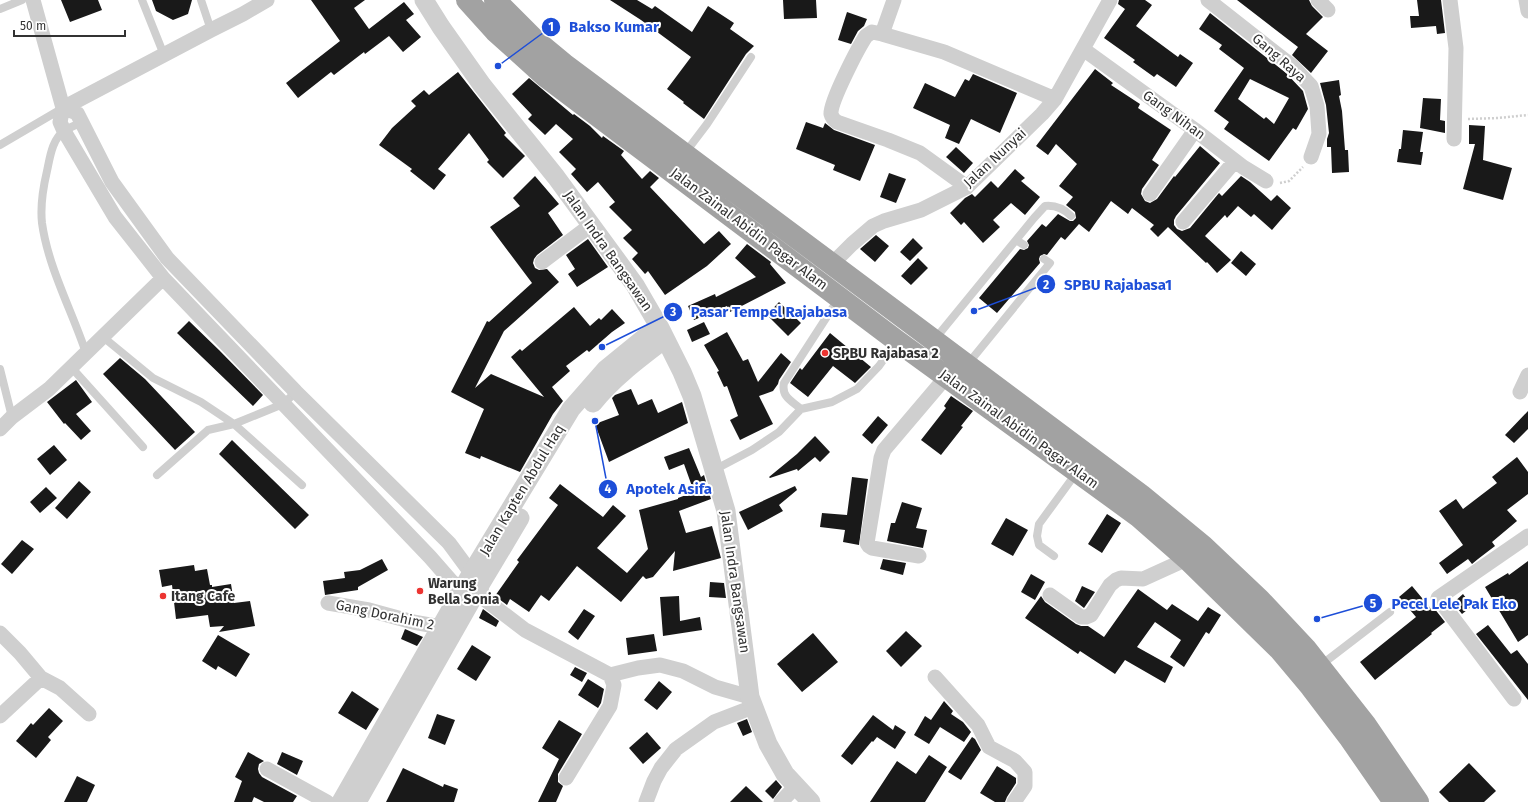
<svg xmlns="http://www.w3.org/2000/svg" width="1528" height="802" viewBox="0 0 1528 802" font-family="'Fira Sans',sans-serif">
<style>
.building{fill:#191919;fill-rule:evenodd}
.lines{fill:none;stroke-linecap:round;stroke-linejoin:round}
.path{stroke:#cfcfcf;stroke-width:2.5;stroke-dasharray:2 2;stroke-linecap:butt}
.service{stroke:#cfcfcf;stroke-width:8}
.minor{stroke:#cfcfcf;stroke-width:15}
.tertiary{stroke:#cfcfcf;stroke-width:19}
.trunk{stroke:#a2a2a2;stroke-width:22}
.poi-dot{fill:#ec3431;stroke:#fff;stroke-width:1.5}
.labels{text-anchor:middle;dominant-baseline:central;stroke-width:4;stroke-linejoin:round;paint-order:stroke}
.street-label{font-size:14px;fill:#323232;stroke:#fff}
.poi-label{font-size:14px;font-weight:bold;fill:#323232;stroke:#fff;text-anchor:start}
.leader{fill:none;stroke:#1d4ed8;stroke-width:1.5}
.callout-dot{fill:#1d4ed8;stroke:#fff;stroke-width:1.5}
.mark-label{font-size:12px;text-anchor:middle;font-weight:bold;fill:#fff}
.callout-label{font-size:15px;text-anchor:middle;font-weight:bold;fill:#1d4ed8;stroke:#fff;stroke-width:4;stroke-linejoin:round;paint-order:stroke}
</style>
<rect width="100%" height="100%" fill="#fff"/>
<!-- building -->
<path class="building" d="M61,0H98L102,10L70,22Z
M152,0H192L188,14L173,20L156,11Z
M311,0H365L354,8L369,29L404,2L414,14L406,20L421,37L403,52L389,36L365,54L364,52L334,75L331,72L298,98L286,83L340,41Z
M610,0H637L652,9L655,6L692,32L708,6L734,23L730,29L754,46L746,54L704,119L683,103L684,102L667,89L691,57L641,20Z
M783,0H816L817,18L784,19Z
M1119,0H1145L1152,5L1136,26L1178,57L1180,54L1193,63L1176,87L1157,74L1154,77L1133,62L1135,60L1104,38L1125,9L1118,4Z
M1237,0H1309L1312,6L1323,17L1306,34L1328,51L1311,73L1292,55L1298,47Z
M1417,0H1441L1445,33L1437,34L1436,26L1411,28L1410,16H1419Z
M847,12L867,19L864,26L858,31L851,44L838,40Z
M1210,13L1286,73L1303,91L1308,109L1296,130L1293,128L1269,161L1224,129L1229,122L1214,111L1244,68L1219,49L1222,45L1199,29ZM1250,79L1289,98L1274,124L1266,117L1264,119L1238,99Z
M1095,69L1113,83L1111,85L1140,104L1138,108L1171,130L1152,160L1159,165L1142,189L1141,194L1145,201L1150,203L1157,199L1174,176L1175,177L1200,146L1220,163L1176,216L1174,220V225L1177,229L1182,231L1190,228L1219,193L1222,196L1241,176L1250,182L1271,201L1277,195L1291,208L1272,230L1254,214L1251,217L1238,206L1227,218L1225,215L1205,236L1231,260L1217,273L1207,262L1206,263L1168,227L1158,237L1150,229L1154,225L1132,208L1128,214L1111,201L1089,232L1079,224L1065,240L1061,237L1047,255L1044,254L1040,256L1039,259L1040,263L997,313L979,298L1020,249L1024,250L1028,248L1029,245L1027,241L1042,224L1046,227L1058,214L1070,221H1073L1076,218L1075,212L1066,205L1073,197L1059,186L1077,164L1056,144L1048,155L1036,146Z
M458,72L506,133L504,135L525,156L503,178L487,162L489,160L469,133L438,169L446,175L434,190L410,171L412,169L379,145L392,128L416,106L411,101L424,90L429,95Z
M973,74L1017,93L1000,133L971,119L959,144L945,138L950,125L913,108L925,83L955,97L965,79L969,81Z
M529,78L573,115L574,114L590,126L602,138L603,136L624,151L621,155L642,179L650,171L659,178L650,187L704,244L719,231L731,244L707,266L665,295L648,271L645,274L632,259L638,253L623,238L632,230L609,207L615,202L598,182L587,192L571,174L576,169L559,152L573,139L556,124L545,135L528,119L532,115L512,94Z
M1339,80L1341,95L1339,96L1342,111L1345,150H1348L1349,172L1332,173L1331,147H1327V139L1329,133L1326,105L1320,83Z
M1423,98L1441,99L1440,120L1445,121V133L1420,128Z
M806,122L823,128L825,123L834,130L875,145L860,181L833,170L835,165L796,149Z
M1469,125L1485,126L1483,160L1512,168L1503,200L1463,189L1475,144H1469Z
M1403,130L1423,132L1420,152H1423L1421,165L1397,162L1399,149H1401Z
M956,147L973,163L964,173L946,157Z
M1015,169L1025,178L1021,181L1040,197L1025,215L1011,203L993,220L1000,227L983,243L964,222L961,225L950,213L965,198L972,194L975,197L991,181L998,188Z
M889,173L906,179L896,203L880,197Z
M535,176L559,204L548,213L563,235L537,255L534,259L533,263L535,268L539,270L547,269L559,282L504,331L475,388L491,374L544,397L511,357L520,349L522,351L574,307L590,326L599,318L601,320L612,309L625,323L612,332L589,352L587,350L566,366L570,371L552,387L563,401L553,414L520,472L481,456L480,459L465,453L484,409L451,392L487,321L489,322L532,283L490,227L520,206L513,198Z
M876,235L889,246L875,262L860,249Z
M913,238L923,248L910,261L900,252Z
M588,239L608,267L577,287L568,274L575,269L566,255Z
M747,244L771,262L770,264L786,283L730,312L727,306L694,320L688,306L715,294L716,297L756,277L735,258Z
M1241,251L1256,264L1246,276L1231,263Z
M918,258L928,268L911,285L901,276Z
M779,302L801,323L788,336L767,315Z
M189,321L219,350L263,395L253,406L177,333Z
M704,322L710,334L692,342L687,330Z
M727,332L743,361L748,359L758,382L781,353L791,362L779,380L778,384L773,391L759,396L773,424L740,440L730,420L738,416L727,386L724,387L717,372L719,371L704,345Z
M830,333L871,367L855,383L833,366L808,397L790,383L800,368L802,370Z
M120,358L145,379L195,432L175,450L103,374Z
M76,380L92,402L76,414L91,431L81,440L65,423L64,424L47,402Z
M631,389L638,405L652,399L658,413L682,402L688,423L609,462L595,424L619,415L612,398L615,395Z
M951,396L973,411L961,426L963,427L941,455L921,440L946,408L944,406Z
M1528,411V429L1514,443L1505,435Z
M878,416L888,425L872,444L862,435Z
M815,436L830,452L820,462L815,457L798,471L797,469L770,478L769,477L797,454Z
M232,440L309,515L295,529L219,454Z
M54,445L67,460L50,475L37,459Z
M689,448L701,477L704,475L711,499L679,511L686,533L712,526L721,558L673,571L675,551L653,577L646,579L643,576L621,602L577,566L549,601L541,595L529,612L510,599L507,605L495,596L519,562L517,560L558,505L549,498L560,484L603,517L613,505L626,516L597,548L627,573L648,549L639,510L678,499V498L694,492L684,464L669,470L664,457Z
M1517,457L1528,472V494L1507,510L1517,521L1492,542L1495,546L1478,559L1472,564L1468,559L1447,574L1439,563L1463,545L1439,511L1456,499L1463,509L1497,483L1492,477Z
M852,477L868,479L859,545L843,542L845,530L820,527L822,513L847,515Z
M79,481L91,492L67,519L55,508Z
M795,486L797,490L779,505L783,511L748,530L739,512Z
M46,487L57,498L40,513L30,502Z
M902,502L922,508L916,528L927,530L923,548L887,541L891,523H895Z
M1107,514L1121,523L1102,553L1088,544Z
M1006,518L1028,530L1013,556L991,544Z
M22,540L34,549L12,574L1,564Z
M382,559L388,570L358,587V590L325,595L323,581L345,578L344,572L360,570Z
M883,559L906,563L903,575L880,569Z
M1528,561V635L1518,642L1485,587L1508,573L1509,575Z
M194,565L195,571L207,569L210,585H212V587L231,584L234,603L250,601L255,626L219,632L224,626L210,627L208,615L176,619L172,585L162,587L159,570Z
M1031,574L1045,582L1035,600L1021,592Z
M710,582L724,583L726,598L709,597Z
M1082,586L1095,592L1084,608L1075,601Z
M1412,586L1432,610L1434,608L1445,622L1431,633L1432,634L1375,680L1360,662L1416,617L1399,597Z
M1138,589L1167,610L1172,604L1198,621L1208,607L1221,615L1209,634L1206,632L1184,667L1170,657L1181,640L1155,622L1137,647L1173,667L1165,683L1125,660L1115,674L1080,651L1078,654L1025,618L1041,596L1045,602L1076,624L1081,626H1088L1104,637Z
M1463,594L1472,606L1462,614L1453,603Z
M679,596L680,621L700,617L702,630L663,636L660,597Z
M483,609L499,621L496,627L479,618Z
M584,609L595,616L578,640L568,632Z
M1488,625L1511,654L1517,650L1528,664V700L1476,634Z
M405,629L423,637L417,646L401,639Z
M906,631L922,646L901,667L886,651Z
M813,633L838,662L802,692L777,664Z
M654,634L657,651L628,655L626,638Z
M218,635L250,654L236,677L218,666L216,670L202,661Z
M472,645L491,657L476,681L457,669Z
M575,667L587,673L582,682L570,675Z
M588,679L604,689L601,703L598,708L578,695Z
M659,681L672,692L657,710L644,700Z
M352,691L379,709L366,730L338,713Z
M944,701L953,711L951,714L963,722L971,732L964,742L940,727L929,744L914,735L925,716L931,720Z
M49,708L63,721L48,737L51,740L36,758L16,741L31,723L33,725Z
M437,714L455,720L445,745L428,738Z
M873,715L893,730L895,725L906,732L895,749L877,737L873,742L872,741L852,765L841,756Z
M747,719L752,732L743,736L737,723Z
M559,720L582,734L558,774V782L563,786L556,802H538L559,759L542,748Z
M647,732L661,748L643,764L629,748Z
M972,737L975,739L981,750L961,780L948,772Z
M248,752L264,761L259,764L258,769L259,773L262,777L297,796L293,802H264L254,797L252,802H234L242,781L235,777Z
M282,752L303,761L297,775L277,764Z
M929,755L947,767L925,802H870L897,761L916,774Z
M1469,763L1496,791L1484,802H1449L1439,792Z
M997,766L1016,778V783L1007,797L1005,802H995L980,793Z
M403,768L443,787L444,784L458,789L454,802H386Z
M77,776L95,785L87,802H64Z
M776,780L782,787L773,799L765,791Z
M746,786L763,802H730Z"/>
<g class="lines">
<!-- path -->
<path class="path" d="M1468,119L1498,118L1528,115
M1280,183L1289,181L1303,167"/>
<!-- service -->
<path class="service" d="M142,0L164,55
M201,0L211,30
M0,9L22,0
M82,122C77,125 70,127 65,130C52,139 50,157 47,171C43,188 40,205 42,223C48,267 72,311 86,353
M0,145L63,108
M685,153L707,124L751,57
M1016,240L1024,245
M103,337L153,378L201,402L234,424L283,404L296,392
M935,339L1034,218L1045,206C1055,205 1064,209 1071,216
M967,365L1050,263L1044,259
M71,367L143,447
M0,369L12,417
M801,409C792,401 781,397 784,383L839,298
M714,470L752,450L779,432L801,409L832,402L857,389L879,366L897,341
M157,475L208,430L234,424L302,485
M1054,556L1039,545L1037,536L1039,524L1077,472
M1321,665L1390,612"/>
<!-- minor -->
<path class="minor" d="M33,0L63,108L60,122L64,131L115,217L163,278L430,557L451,581L470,597
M1208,0L1292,66L1311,86L1317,106L1319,134L1311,157
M1318,0L1328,10
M1450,0L1456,48L1454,139
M1526,0L1528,11
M882,34L894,0
M1083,49L1195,130L1243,167L1266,181
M63,108L77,113L112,182L167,258L296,392L449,543L480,585L483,598L525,630L610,675L638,668L660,665L683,671L715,687L750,697
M63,108L211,30L243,14L267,0
M967,187L920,153L888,140L837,122C834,120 832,118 831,114C830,102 858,48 866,36L872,32L882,34L944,52L1055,99
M1150,194L1195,130
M1183,222L1235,161
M542,262L591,225
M832,264L852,244L873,226L884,221L921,210L967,187L1042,114L1055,99L1110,0
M1520,392L1528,375
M0,429L12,417L49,389L163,278
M919,556L872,548L869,546L867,543L881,458L884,450L946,377
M1050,595L1081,617H1086L1091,615L1110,585L1116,580L1121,578L1143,579L1187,559L1193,554
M328,603L369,610L413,622L441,627
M0,633L20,653L41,678L60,688L89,714
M935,677L978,725L989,747L1015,761L1025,772V786L1014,802
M1514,699L1438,598L1528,536
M0,716L41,678
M267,769L327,802
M566,778L610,706L614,685L610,675
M646,802L654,781L661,768L676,749L714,722L753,707
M781,802L796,786"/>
<!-- tertiary -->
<path class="tertiary" d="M424,0L441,27L482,85L556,177L635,285L660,328L682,372L692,396L700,423L726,511L750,697L768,744L785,774L811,802
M593,403C613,378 640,358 665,339
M341,802L471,574L571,409L606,369L644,338L660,328
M357,802L480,585L520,518"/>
<!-- trunk -->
<path class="trunk" d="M467,0L495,31L546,77L897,341L1138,516L1187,559L1280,650L1311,687L1349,737L1394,802
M495,0L535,40L564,64L1141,495L1203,546L1260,600L1306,649L1365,724L1418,802"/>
</g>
<!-- markers -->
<g class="poi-dot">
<circle cx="825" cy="353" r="4"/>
<circle cx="420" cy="591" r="4"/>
<circle cx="163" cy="596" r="4"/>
</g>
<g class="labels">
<!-- street labels -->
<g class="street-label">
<text transform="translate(1279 58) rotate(41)">Gang Raya</text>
<text transform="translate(1174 115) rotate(36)">Gang Nihan</text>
<text transform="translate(995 158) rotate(-43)">Jalan Nunyai</text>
<text transform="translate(749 229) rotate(37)">Jalan Zainal Abidin Pagar Alam</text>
<text transform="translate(608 251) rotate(55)">Jalan Indra Bangsawan</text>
<text transform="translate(1019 429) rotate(36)">Jalan Zainal Abidin Pagar Alam</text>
<text transform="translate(522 490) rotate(-59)">Jalan Kapten Abdul Haq</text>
<text transform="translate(735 582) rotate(82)">Jalan Indra Bangsawan</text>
<text transform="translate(385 615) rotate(12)">Gang Dorahim 2</text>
</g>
<!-- poi labels -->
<g class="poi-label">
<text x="833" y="353">SPBU Rajabasa 2</text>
<text x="428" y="583">Warung<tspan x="428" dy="16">Bella Sonia</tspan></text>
<text x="171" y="596">Itang Cafe</text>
</g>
</g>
<!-- callouts -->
<path class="leader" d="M498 66L551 27M974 311L1046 284M602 347L673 312M595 421L608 489M1317 619L1373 603"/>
<g class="callout-dot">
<circle cx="498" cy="66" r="4"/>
<circle cx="974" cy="311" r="4"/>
<circle cx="602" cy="347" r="4"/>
<circle cx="595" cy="421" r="4"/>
<circle cx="1317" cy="619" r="4"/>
<circle cx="551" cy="27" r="10"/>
<circle cx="1046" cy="284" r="10"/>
<circle cx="673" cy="312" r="10"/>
<circle cx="608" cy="489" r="10"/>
<circle cx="1373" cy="603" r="10"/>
</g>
<g class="mark-label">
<text x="551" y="31">1</text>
<text x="1046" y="289">2</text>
<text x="673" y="316">3</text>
<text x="608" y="493">4</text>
<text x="1373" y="608">5</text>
</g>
<g class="callout-label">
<text x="614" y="32">Bakso Kumar</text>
<text x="1118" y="290">SPBU Rajabasa1</text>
<text x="769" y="317">Pasar Tempel Rajabasa</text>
<text x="669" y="494">Apotek Asifa</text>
<text x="1454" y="609">Pecel Lele Pak Eko</text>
</g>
<!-- scale -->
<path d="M14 30v6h111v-6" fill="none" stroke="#323232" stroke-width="2"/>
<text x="20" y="30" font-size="12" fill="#323232" stroke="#ffffff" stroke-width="3" paint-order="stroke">50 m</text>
</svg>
